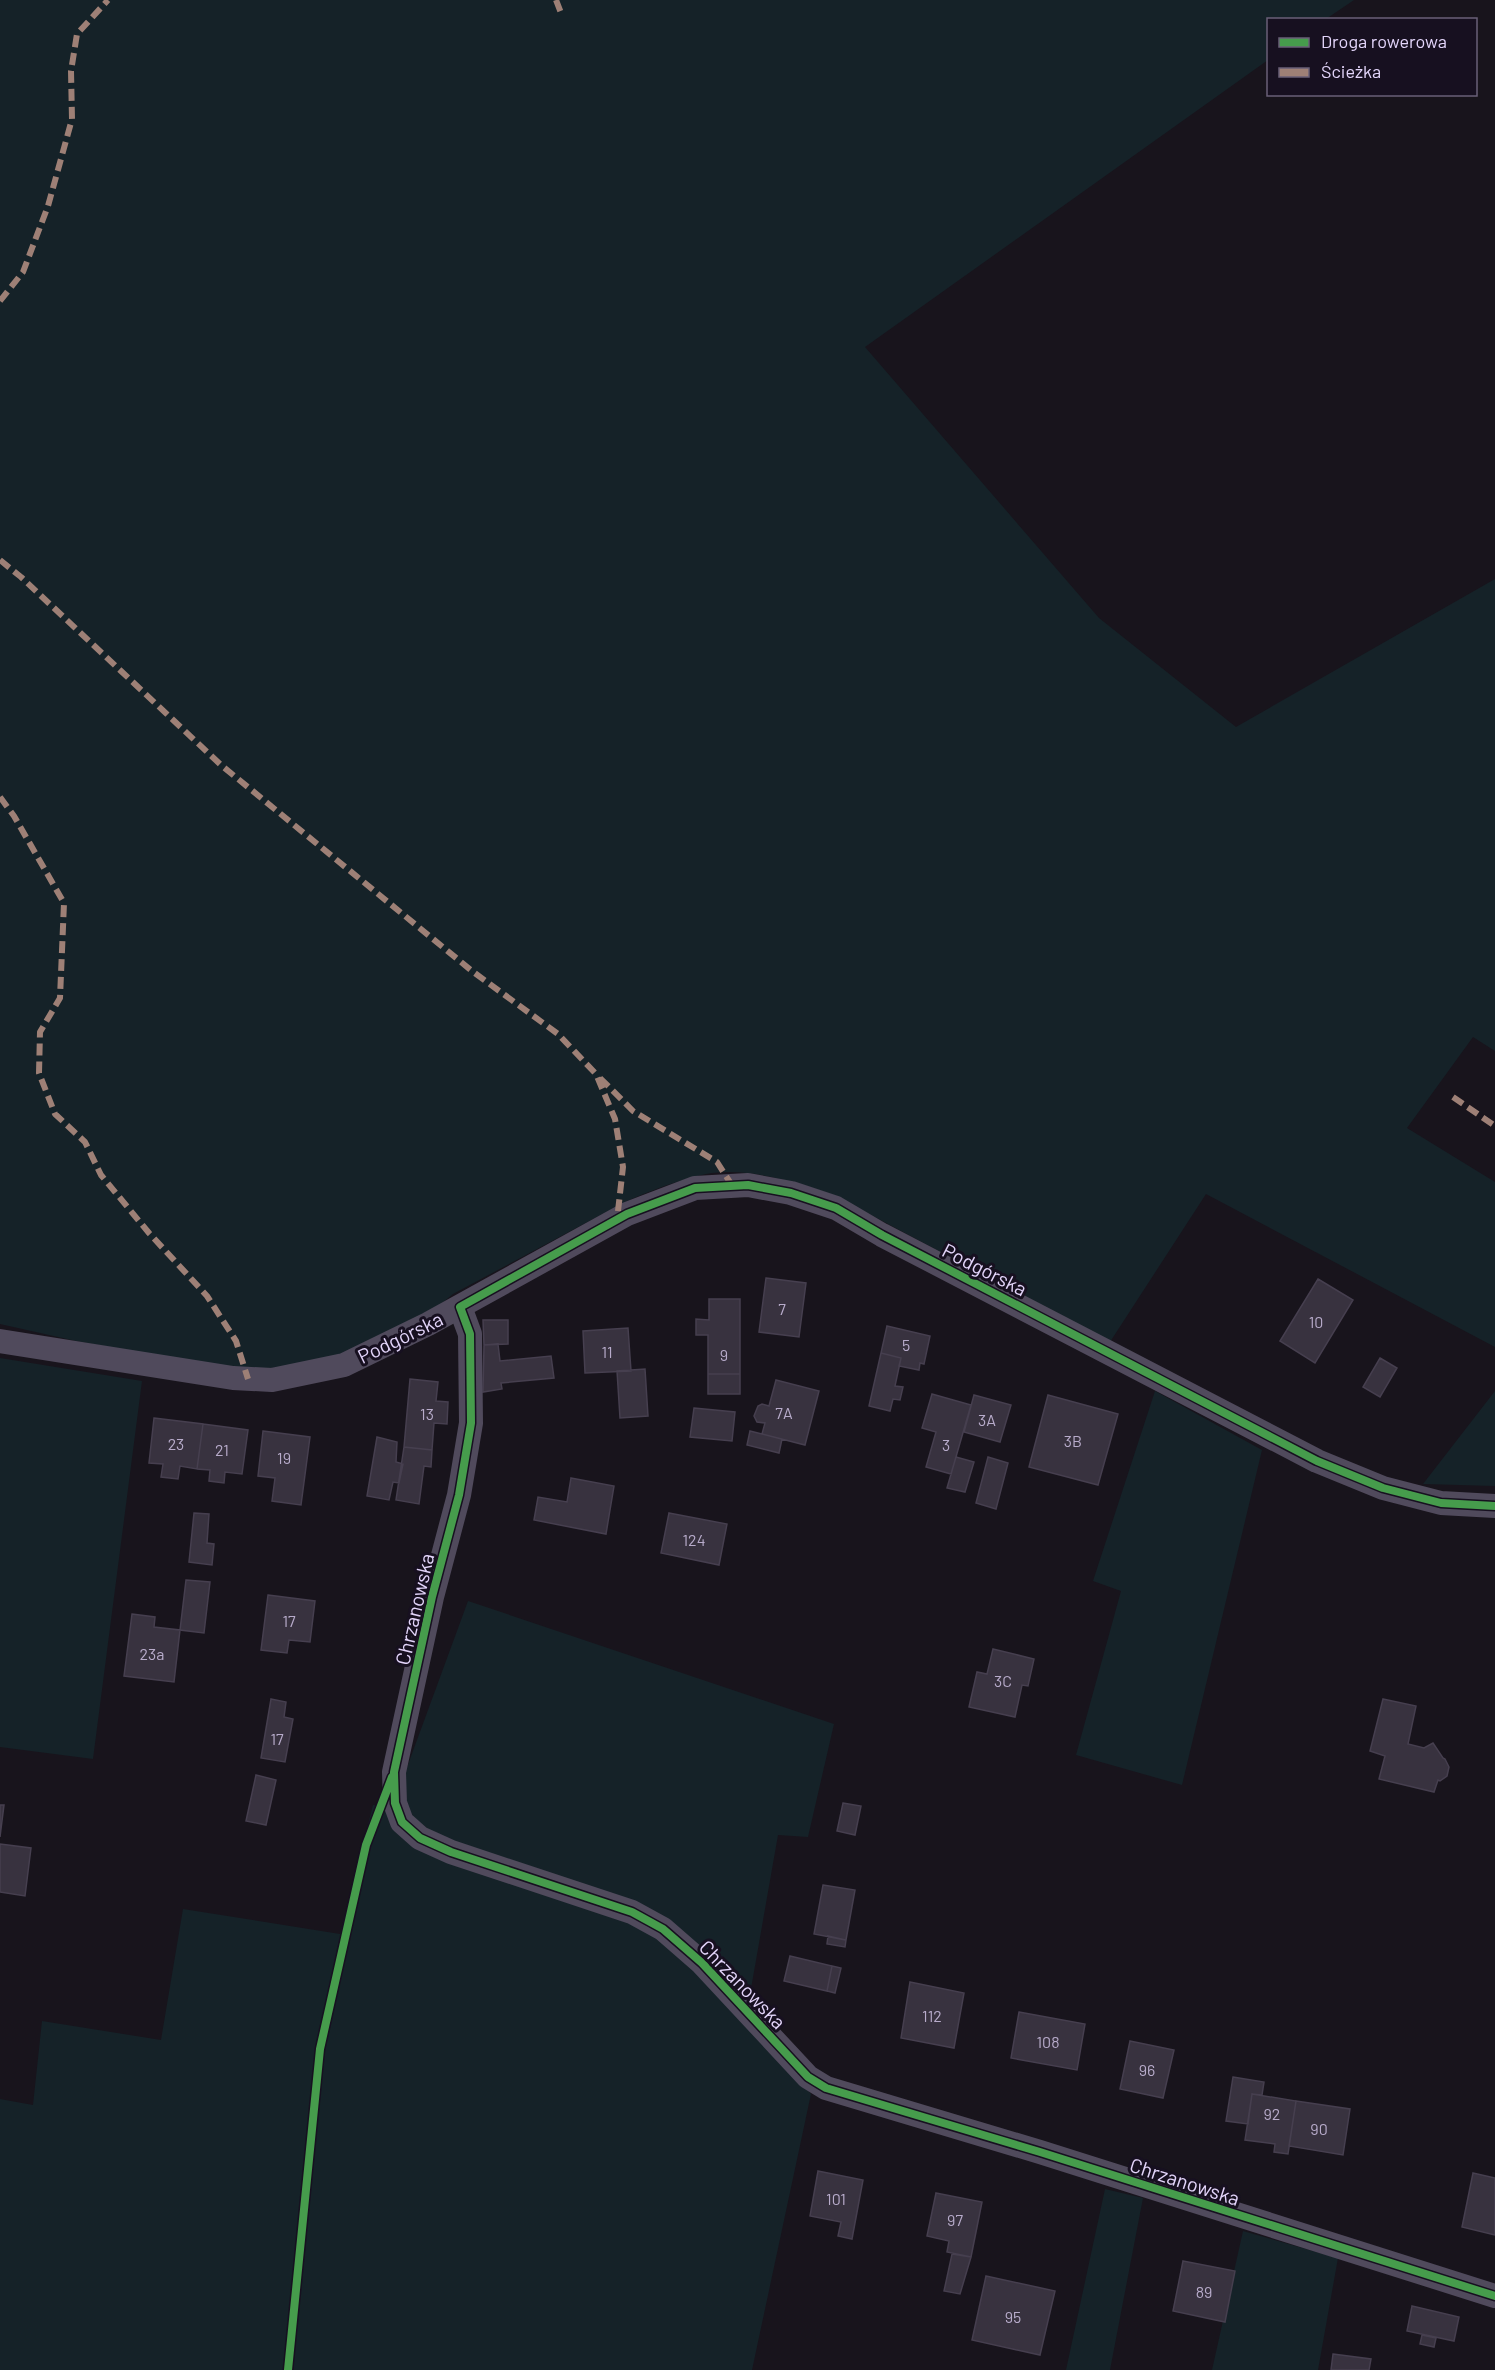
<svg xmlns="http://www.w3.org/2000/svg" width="1495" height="2370" viewBox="0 0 1495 2370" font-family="Barlow,sans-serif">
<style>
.green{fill:#152228}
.building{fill:#38323f;stroke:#463f4f;stroke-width:1.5}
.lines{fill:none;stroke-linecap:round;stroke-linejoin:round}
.street{stroke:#504a5c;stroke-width:24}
.quiet{stroke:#9e8076;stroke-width:6;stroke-dasharray:12 6;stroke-linecap:butt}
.cycleway-casing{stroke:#171020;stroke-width:11}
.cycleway{stroke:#469c4c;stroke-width:8}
.labels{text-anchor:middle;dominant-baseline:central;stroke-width:6;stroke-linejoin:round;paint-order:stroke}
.number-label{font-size:16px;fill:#b8accb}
.street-label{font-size:20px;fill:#e3d5fa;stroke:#171020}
</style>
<rect width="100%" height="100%" fill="#18141c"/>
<!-- green -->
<path class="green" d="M0,0H1354L1326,19L1268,20V60L865,347L1099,618L1236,727L1495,579V1051L1473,1037L1407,1128L1495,1182V1347L1206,1194L1110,1342L841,1199C799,1184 752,1166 706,1174C678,1180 649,1191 623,1203L453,1294L424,1318L339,1358L273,1370L233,1369L76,1341L0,1324Z
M0,1358L142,1381L93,1759L0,1747Z
M1155,1391L1262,1450L1182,1785L1076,1755L1121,1591L1093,1581Z
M1495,1391V1486L1423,1484Z
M468,1601L834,1724L808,1837L778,1835L749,2000L708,1957L452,1843L432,1832L413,1817L405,1800L406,1770Z
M373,1805L385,1807L396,1831L625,1919L661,1938L707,1981L811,2094L752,2370H0V2099L33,2105L42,2021L161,2040L183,1909L340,1934Z
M1105,2189L1143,2198L1110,2370H1066Z
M1243,2231L1338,2258L1318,2370H1212Z"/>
<!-- building -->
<path class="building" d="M766,1278L806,1283L799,1337L759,1332Z
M1318,1279L1353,1300L1315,1363L1280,1341Z
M709,1299H740V1374H708V1335H696V1319L709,1320Z
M483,1320H508V1344L484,1345Z
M887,1326L930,1336L924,1364L920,1363L919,1370L899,1366L901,1358L881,1353Z
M628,1328L631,1371L585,1373L583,1331Z
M498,1344L500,1361L551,1356L554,1378L501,1383L502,1389L483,1392L484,1345Z
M881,1353L901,1358L895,1386L903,1387L900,1400L893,1399L890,1411L869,1406Z
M1380,1358L1397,1368L1380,1397L1363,1387Z
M645,1369L648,1416L620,1418L617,1371Z
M708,1374H740V1394H708Z
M410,1379L438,1382L436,1401L448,1402L447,1424L434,1423L432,1450L404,1447Z
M776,1380L819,1391L805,1445L762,1434L765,1423L757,1422L754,1416L758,1406L762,1404L769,1406Z
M932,1394L971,1405L951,1474L926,1467L936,1432L922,1428Z
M974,1395L1011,1405L1000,1442L964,1432Z
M1048,1395L1118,1414L1098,1485L1029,1467Z
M694,1408L735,1412L732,1441L690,1437Z
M154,1418L203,1424L197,1469L180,1466L178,1479L161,1477L163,1464L149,1463Z
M203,1424L248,1430L242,1474L225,1472L224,1483L209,1481L210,1470L197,1469Z
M263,1431L310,1437L301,1505L272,1501L275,1478L258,1476Z
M750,1431L782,1439L779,1453L747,1445Z
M377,1437L397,1442L396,1462L403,1464L399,1483L393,1482L389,1500L367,1496Z
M404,1447L432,1450L431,1467L424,1466L419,1504L396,1500Z
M956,1457L974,1462L965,1492L947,1488Z
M988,1457L1008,1463L996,1509L976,1503Z
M571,1478L614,1486L606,1534L534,1520L538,1497L567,1502Z
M194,1513L209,1514L207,1543L214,1544L212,1565L189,1562Z
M669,1513L727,1524L719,1565L661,1553Z
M186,1580L210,1582L204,1633L180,1630Z
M268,1595L315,1601L310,1642L289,1640L287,1653L261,1650Z
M132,1614L155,1617L154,1627L180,1630L174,1682L124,1676Z
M993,1649L1034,1659L1028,1686L1022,1685L1015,1717L969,1707L977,1672L987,1674Z
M271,1699L286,1702L284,1717L293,1719L285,1762L261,1758Z
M1383,1699L1416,1706L1408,1744L1424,1748L1433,1743L1443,1758L1445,1759L1449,1767L1447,1776L1440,1781L1438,1780L1434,1792L1379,1779L1385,1756L1370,1751Z
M256,1775L276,1780L266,1825L246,1821Z
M843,1803L861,1806L855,1835L837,1831Z
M0,1805H4L0,1837Z
M0,1844L31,1848L25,1896L0,1892Z
M823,1885L855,1890L846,1940L814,1934Z
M828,1936L846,1940L845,1947L827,1944Z
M790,1956L832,1966L827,1991L784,1981Z
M832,1966L841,1968L835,1993L827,1991Z
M910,1982L964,1993L954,2048L901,2038Z
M1019,2012L1085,2024L1077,2070L1011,2058Z
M1130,2041L1174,2050L1163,2098L1120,2089Z
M1233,2077L1264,2082L1262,2095L1252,2094L1248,2124L1226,2121Z
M1252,2094L1296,2101L1288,2154L1274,2152L1275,2144L1245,2140Z
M1296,2101L1350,2109L1343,2155L1289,2146Z
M818,2171L863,2180L852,2239L838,2236L841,2222L810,2216Z
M1473,2173L1495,2178V2235L1462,2227Z
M936,2193L982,2202L971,2257L947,2252L949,2241L927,2236Z
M952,2254L971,2257L960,2294L944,2291Z
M1183,2261L1235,2271L1225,2322L1173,2311Z
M986,2276L1055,2291L1040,2355L972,2340Z
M1412,2306L1459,2317L1454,2341L1407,2331Z
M1422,2335L1436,2338L1434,2347L1420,2344Z
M1333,2354L1371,2359L1369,2370H1331Z"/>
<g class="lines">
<!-- street -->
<path class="street" d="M460,1307L470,1334L471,1423L459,1495L432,1597L394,1772L395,1803L402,1822L420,1838L451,1852L632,1912L663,1929L702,1963L808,2077L826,2088L1040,2152L1495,2296
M0,1341L233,1378L272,1380L344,1365L428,1324L627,1214L695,1188L748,1185L791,1193L836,1208L882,1235L1317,1461L1383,1488L1441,1503L1495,1506"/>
<!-- quiet -->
<path class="quiet" d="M556,0L561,13
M0,301L23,272L48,206L72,119L71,71L77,34L108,0
M0,560L21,577L221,765L472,971L558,1034L596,1074L615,1119L623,1167L617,1220
M0,797L14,816L64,903L60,998L40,1032L39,1073L55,1114L85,1142L101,1175L149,1233L207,1296L236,1341L248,1379
M600,1078L633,1111L717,1162L733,1187
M1453,1097L1495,1126"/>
<!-- cycleway casing -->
<g class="cycleway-casing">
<path id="cycleway" d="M1495,1506L1441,1503L1383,1488L1317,1461L882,1235L836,1208L791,1193L748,1185L695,1188L627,1214L460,1307L470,1334L471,1423L459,1495L432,1597L394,1772L395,1803L402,1822L420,1838L451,1852L632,1912L663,1929L702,1963L808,2077L826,2088L1040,2152L1495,2296
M288,2370L320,2049L366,1845L392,1777"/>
</g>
<!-- cycleway -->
<use href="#cycleway" class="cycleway"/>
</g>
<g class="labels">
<!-- number labels -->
<g class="number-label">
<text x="782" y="1308">7</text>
<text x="1316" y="1321">10</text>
<text x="906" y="1344">5</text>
<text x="607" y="1351">11</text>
<text x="724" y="1354">9</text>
<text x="784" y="1412">7A</text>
<text x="427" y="1413">13</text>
<text x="987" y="1419">3A</text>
<text x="1073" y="1440">3B</text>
<text x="176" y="1443">23</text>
<text x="946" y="1444">3</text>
<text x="222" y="1449">21</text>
<text x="284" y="1457">19</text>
<text x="694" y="1539">124</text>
<text x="289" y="1620">17</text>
<text x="152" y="1653">23a</text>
<text x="1003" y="1680">3C</text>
<text x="277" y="1738">17</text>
<text x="932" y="2015">112</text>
<text x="1048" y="2041">108</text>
<text x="1147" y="2069">96</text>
<text x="1272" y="2113">92</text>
<text x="1319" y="2128">90</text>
<text x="836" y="2198">101</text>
<text x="955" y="2219">97</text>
<text x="1204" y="2291">89</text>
<text x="1013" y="2316">95</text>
</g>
<!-- street labels -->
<g class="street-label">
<text transform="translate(985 1269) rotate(27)">Podgórska</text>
<text transform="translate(400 1337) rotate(-26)">Podgórska</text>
<text transform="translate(414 1609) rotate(-77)">Chrzanowska</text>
<text transform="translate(743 1984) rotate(46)">Chrzanowska</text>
<text transform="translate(1185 2181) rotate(18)">Chrzanowska</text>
</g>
</g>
<!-- legend -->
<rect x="1267" y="18" width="210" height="78" fill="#171020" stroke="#695f77" stroke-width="1.5"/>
<rect x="1279" y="38" width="30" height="9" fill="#469c4c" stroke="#695f77" stroke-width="1.5"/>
<text x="1321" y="48" font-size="18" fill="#e3d5fa">Droga rowerowa</text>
<rect x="1279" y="68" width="30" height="9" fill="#9e8076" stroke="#695f77" stroke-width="1.5"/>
<text x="1321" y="78" font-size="18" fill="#e3d5fa">Ścieżka</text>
</svg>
